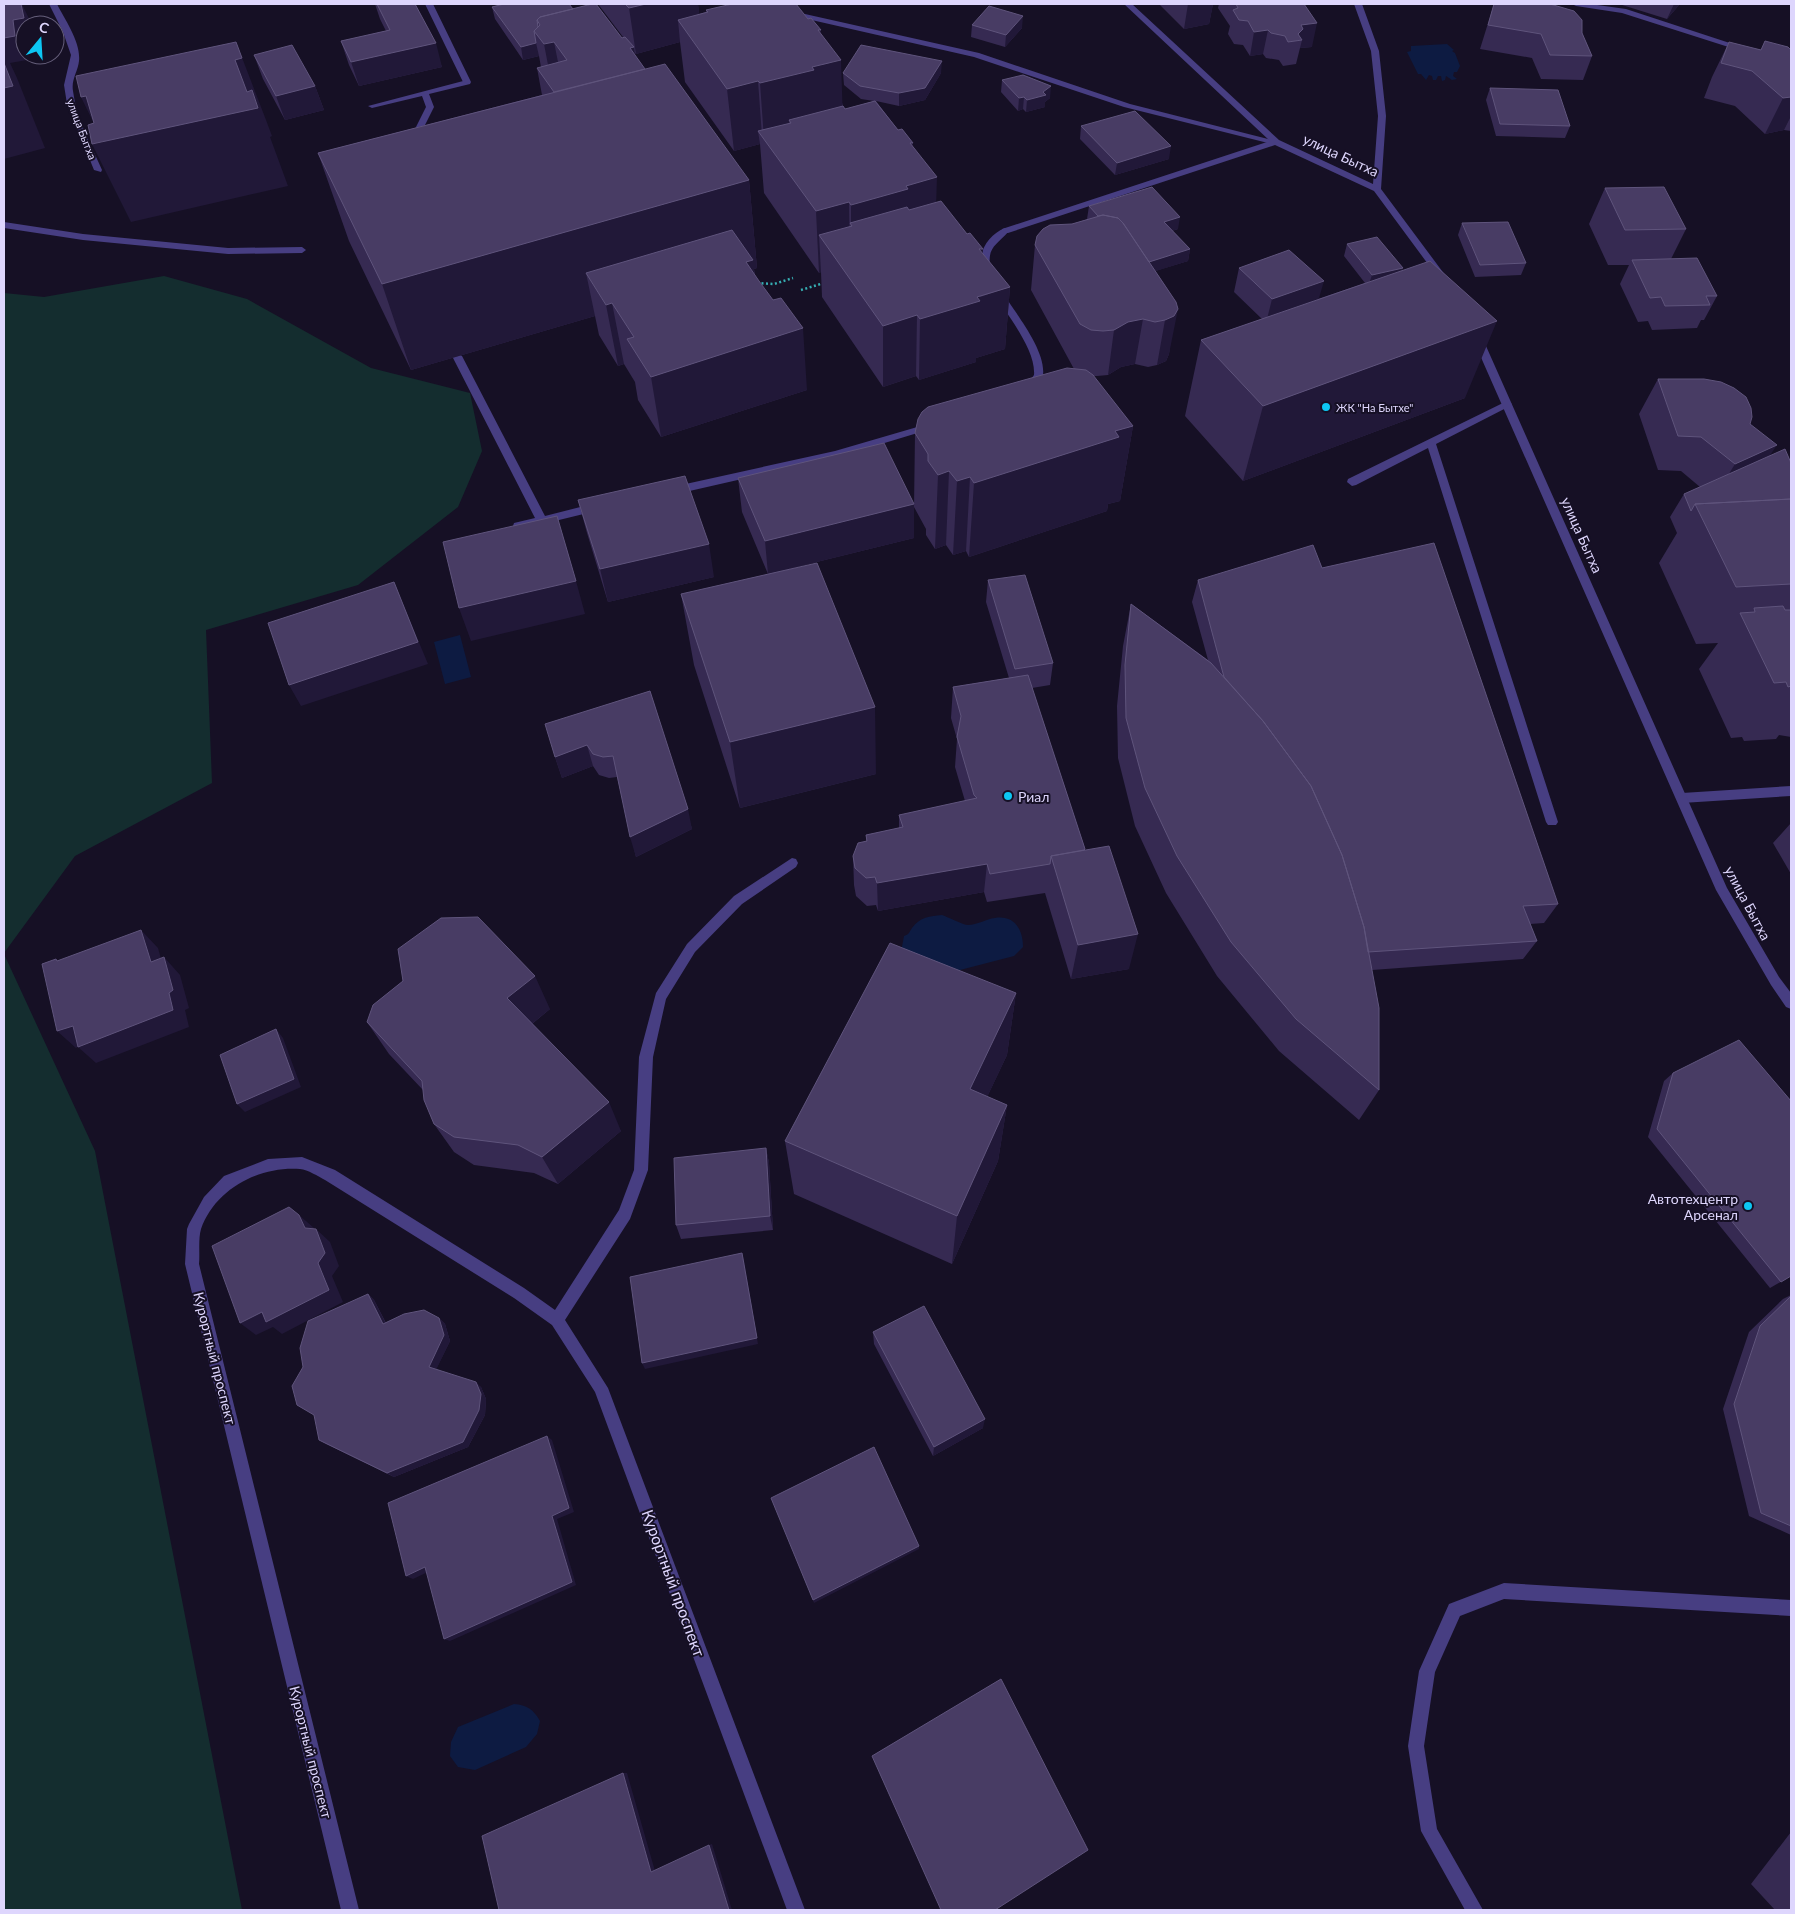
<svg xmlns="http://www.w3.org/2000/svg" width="1795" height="1914" viewBox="0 0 1795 1914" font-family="Lato,sans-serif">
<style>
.green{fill:#142d2f}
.water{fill:#0d1b42}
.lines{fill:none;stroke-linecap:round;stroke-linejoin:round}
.path{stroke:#36aeb2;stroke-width:2.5;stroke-dasharray:2 2.5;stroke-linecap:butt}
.service{fill:#473e82;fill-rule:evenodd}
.minor{fill:#473e82;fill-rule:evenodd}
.wall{fill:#362a52}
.shaded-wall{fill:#211838}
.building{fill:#483c64;stroke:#5f547c}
.poi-dot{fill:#0dc6f3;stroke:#161025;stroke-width:2}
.labels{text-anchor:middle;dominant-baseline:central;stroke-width:4;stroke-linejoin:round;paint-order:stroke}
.far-street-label{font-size:11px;fill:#ded6fd;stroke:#161025}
.far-poi-label{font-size:11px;fill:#ded6fd;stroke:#161025;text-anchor:start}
.street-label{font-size:14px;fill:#ded6fd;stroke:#161025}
.poi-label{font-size:14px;fill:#ded6fd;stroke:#161025;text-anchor:start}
.near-street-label{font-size:16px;fill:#ded6fd;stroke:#161025}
</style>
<rect width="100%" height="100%" fill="#161025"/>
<!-- green -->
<path class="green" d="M164,276L247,299L371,368L470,393L482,451L458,507L358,585L206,630L212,783L75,856L4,953V293L44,297Z
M4,954L95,1151L242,1910H4Z"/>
<!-- water -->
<path class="water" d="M1447,44L1454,50L1452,51L1455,53L1460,66L1457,72H1454L1453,76L1457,79L1452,80L1446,76L1445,80L1442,81L1441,76H1438L1436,80H1433L1432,76L1429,75L1426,80L1421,74H1418L1407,52L1411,51V46Z
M460,635L471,677L445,684L434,642Z
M942,915C948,917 963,925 968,925C977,925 986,919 995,918C1015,915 1023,930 1023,947L1014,956L933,977L901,952L904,936C910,934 909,932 912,928C920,917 930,916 942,915Z
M514,1704C527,1705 533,1709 540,1721L537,1734L526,1747L475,1770L458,1767L450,1756L451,1742L458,1727Z"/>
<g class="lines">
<!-- path -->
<path class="path" d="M757,283L774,284L793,278
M801,290L824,283"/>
<!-- service -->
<path class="service" d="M49,4H57C65,20 81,42 79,61C78,71 71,80 73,91C76,118 91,145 102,170L101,172L94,170L67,104L64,85L71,55L63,32Z
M756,4H767L796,12L979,53L1130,104L1280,142L1276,145L1124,107L974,57L794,16Z
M467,80H470V84L429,94L434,107L421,133L425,143L424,145H418L413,133L426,107L422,96L372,108L368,106Z
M4,222L83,234L228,248L302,247L306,250L302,253L228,254L83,240L4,228Z
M1005,228L1009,231C995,247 986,247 991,272L986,275L983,274C975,256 987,235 1005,228Z
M1000,292L1003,293C1016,314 1046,350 1043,375L1032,391H1026L1024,389L1034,375C1036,350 1008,316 995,295Z
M457,353L462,356L545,516L596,503L600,504L601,507L600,510L518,530L514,529L513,526L514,523L535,518L452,356Z
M1507,401L1512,404L1510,406L1436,444L1558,822L1556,825H1548L1546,822L1428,448L1356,485L1352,486L1347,482L1348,479Z
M931,423L936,426L934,428L835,458L672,495L667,491L672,487L835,451Z
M1791,786V796L1682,803L1678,801L1676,798L1678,795L1682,793Z
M1504,1583L1791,1600V1616L1504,1599L1460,1616L1435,1672L1424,1746L1437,1829L1483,1910H1465L1421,1831L1408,1746L1419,1671L1449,1604Z"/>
<!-- minor -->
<path class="minor" d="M425,4H433L471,82L470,84L463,82Z
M1124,4H1132L1279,140L1373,184L1378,116L1371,51L1354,4H1362L1379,51L1386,116L1381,189L1445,275V279H1439L1374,191L1275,145L1008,233H1002V229L1270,141Z
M1572,4H1590L1626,9L1748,49L1741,51L1622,13L1576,6Z
M1477,334L1482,337L1727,888L1779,977L1791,993V1009L1786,1007L1771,985L1716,890L1472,337Z
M792,858L796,859L798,863L796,867L742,904L695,952L666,999L653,1057L648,1170L630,1219L565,1320L608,1388L805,1910H787L595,1392L552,1325L514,1298L325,1180C318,1176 308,1170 300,1169C259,1166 215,1189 201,1229C198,1239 200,1254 199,1264L359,1910H341L185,1264L187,1229L189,1224L204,1197L224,1176L268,1159L302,1157L335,1170L524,1288L555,1310L619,1210L634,1170L639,1057L656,993L687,944L734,896Z"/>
</g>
<!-- wall -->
<path class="wall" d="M375,4H415L442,67L359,86L349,65L341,41L386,31L380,19Z
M501,4H569L573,9L622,38L623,37L598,4H698L699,14L706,12V10L821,34L843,106L845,109L874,101L861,99L844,85L843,73H941L925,100L899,106L876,101L898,130L913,143V147L936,202L982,253L1010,287L1005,349L976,358V362L919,380L916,376L883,387L822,297L821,272L819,273L764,193L760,144L734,151L685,82L680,42L636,54L634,52L635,55L645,69L749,180L757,268L754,269L755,275L807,390L661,437L638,400L635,382L624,364L618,366L599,335L595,316L411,370L349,241L318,153L542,95L537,68L541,67L539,56L523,60L495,19L492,7Z
M1159,4H1213L1209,24L1184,29Z
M1219,4H1304L1312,47L1300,48L1296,64L1283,66L1279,60L1266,58L1263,54L1250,56L1243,45L1234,44L1228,34L1230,26L1218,8Z
M1494,4H1550L1582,33L1592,56L1583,80L1541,79L1532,58L1480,49Z
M1619,4H1680L1667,19Z
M972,25L1022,28L1005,47L971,37Z
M1765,41L1791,50V131L1784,130L1765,134L1735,106L1704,98L1712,77L1729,42L1761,50Z
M254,55L315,86L324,110L285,120L263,79Z
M1002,80L1050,98L1045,102V107L1026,112L1023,109L1018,111L1001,92Z
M1490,88L1570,126L1565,138L1496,136L1486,100Z
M1081,126L1169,159L1115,175L1080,139Z
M1605,188L1686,229L1671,259L1717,296L1704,320H1701L1697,328L1652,330L1648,321L1638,322L1620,284L1629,265H1608L1589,224Z
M1089,206L1178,229L1172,231L1190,249L1188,261L1155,271L1176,302L1169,354L1166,361L1157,365L1148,367L1135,364L1121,367L1108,375L1097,376H1093L1133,426L1120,501L1108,504L1107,511L969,557L966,551L953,555L946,545L935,549L926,535V529L914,507L915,433L1074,369L1031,290L1035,245L1072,224L1088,219H1087Z
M1462,223L1526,263L1521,275L1475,277L1458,235Z
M1347,244L1403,268L1402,270L1465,398L1243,481L1185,416L1201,340L1262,319L1234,292L1239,268L1318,299L1365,283L1344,256Z
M1658,379L1750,424L1769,456L1791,463V737L1779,735L1776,739L1744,741L1742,737L1731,738L1699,669L1718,643L1696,644L1659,563L1677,533L1670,517L1684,494L1700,487L1681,471L1658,470L1639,414Z
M738,478L914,504V538L768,574L742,512Z
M578,500L714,577L608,602L587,533Z
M1322,568L1558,904L1544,923L1530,924L1537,941L1523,959L1372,970L1379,1090L1359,1120L1279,1051L1217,976L1166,893L1135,826L1118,758L1117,706L1123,646L1131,604L1208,660L1192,602L1198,580Z
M988,580L1053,663L1050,685L1032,688L1085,849V850L1129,969L1071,979L1045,893L987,902L984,892L878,911L876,905L867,906L856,896L854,885L853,856L866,841V835L899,828V815L965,801L955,767L957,739L951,718L953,687L1009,678L986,602Z
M681,594L876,774L740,808L694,665Z
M650,691L692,829L636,857L617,777L609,778L599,775L593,766L562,778L555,757Z
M1791,823V874L1773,843Z
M1016,993L1007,1055L987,1097L1007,1105L998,1161L952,1264L794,1194L785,1141Z
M550,1009L532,1024L621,1131L558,1184L534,1173L474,1165L454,1152L434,1124L423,1090L389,1054L367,1022Z
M1673,1073L1791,1276L1770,1288L1648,1137L1664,1081Z
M766,1148L769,1163L773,1230L681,1239L676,1225Z
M368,1294L374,1300L386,1323L439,1318L445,1324L450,1341L436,1369L481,1387L486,1399L485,1415L468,1447L394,1477L326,1444L319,1440L315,1415L297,1405Z
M1791,1295V1535L1749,1516L1723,1409L1749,1332L1783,1299Z
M873,1332L983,1428L933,1456L874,1344Z
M1791,1832V1910H1775L1751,1884Z"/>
<!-- shaded-wall -->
<path class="shaded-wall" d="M21,4H22L32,25H25V55H26L27,60L10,63L17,78L45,148L4,159V38Z
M646,4H698L702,36L678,20L680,42L636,54L629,8Z
M1188,4H1213L1209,24L1184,29Z
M1674,4H1680L1667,19Z
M1023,16L1022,28L1005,47L1006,35Z
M1317,23L1312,47L1300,48L1302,40L1297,41L1301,25Z
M818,30H821L822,65L841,60L843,122L791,123L789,120L790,139H764L760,83Z
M1268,30L1263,54L1250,56L1254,32Z
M580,32L582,44L560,50L554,42L564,92L633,73L630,48L634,47L637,72L646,69L655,132L568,156L555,94L553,91L544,44V41Z
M236,42L266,120L272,136L270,137L288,186L131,222L92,144L103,142L81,97L235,60Z
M436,43L442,67L359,86L351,62Z
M536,43L539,56L523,60L521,47Z
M942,61L941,73L925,100L899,106V93Z
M758,81L762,136L758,131L760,144L734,151L727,89Z
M315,86L324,110L285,120L276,96Z
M1051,86L1050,98L1045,102V107L1026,112L1027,100L1043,92Z
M1024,97L1023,109L1018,111L1019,98Z
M1791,97V116L1784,130L1765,134L1783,98Z
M910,143H913L912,184L937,177L935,239L852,226L851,225V205Z
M1171,146L1169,159L1115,175L1117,163Z
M749,180L757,268L754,269L759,322L612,303L624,364L618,366L606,305L586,273L595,316L411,370L382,284Z
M849,202L850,264L819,235L821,272L819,273L816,211Z
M1180,217L1178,229L1162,234L1164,222Z
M979,249H983L980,297L1010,287L1005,349L976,358V362L919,380L920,319Z
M1190,249L1188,261L1140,276L1142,264Z
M1403,268L1399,280L1368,287L1372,275Z
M1324,281L1317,305L1266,323L1272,299Z
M1178,309L1169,354L1166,361L1157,365L1165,320Z
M917,315L916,376L883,387V326Z
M1143,319L1135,364L1121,367L1108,375L1114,330L1128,322Z
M1497,321L1465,398L1243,481L1263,406Z
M803,328L807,390L661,437L651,377Z
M1133,426L1120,501L1108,504L1107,511L969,557L974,483L1115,431Z
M1777,445L1754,479L1714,498L1735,464Z
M949,471L946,545L935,549L938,475Z
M970,477L966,551L953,555L957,481Z
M914,504V538L768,574L765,541Z
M709,544L714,577L608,602L600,569Z
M576,581L585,614L471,641L459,608Z
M394,582L428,664L301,706L289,685Z
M875,707L876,774L740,808L730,742Z
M587,745L593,766L562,778L555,757Z
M688,809L692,829L636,857L630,837Z
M987,864L984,892L878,911L877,883Z
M141,930L158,948L167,980L151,962Z
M1138,934L1129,969L1071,979L1078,945Z
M164,957L180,975L189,1008L185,1010L189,1027L96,1063L78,1047L76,1048L57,1031L169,993Z
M535,976L550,1009L523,1031L507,998Z
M1016,993L1007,1055L964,1146L970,1089Z
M276,1029L283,1038L301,1087L245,1112L237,1104Z
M609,1102L621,1131L558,1184L542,1157Z
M1007,1105L998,1161L952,1264L957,1216Z
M766,1148L769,1163L773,1230L770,1216Z
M299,1215L314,1228L319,1242L305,1228Z
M316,1229L330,1242L339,1266L332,1276L343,1302L282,1334L273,1327L256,1335L240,1323L262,1312L318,1263Z
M742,1253L744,1260L758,1344L645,1369L642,1363Z
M368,1294L374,1300L389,1330L383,1324Z
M439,1318L445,1324L450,1341L435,1372L429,1367Z
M476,1382L481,1387L486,1399L485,1415L468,1447L394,1477L387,1473Z
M985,1419L983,1428L933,1456L934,1447Z
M547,1436L552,1440L574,1512L557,1519L576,1585L450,1641L444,1639L552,1516Z
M919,1546V1549L814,1603L813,1600Z
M425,1567L432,1570L413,1579L406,1576Z
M623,1773H627L655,1871L651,1872Z
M712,1844L732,1910H729L709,1845Z"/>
<!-- building -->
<path class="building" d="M4,4H21L24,18L13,20L15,36L4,38Z
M377,4H415L436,43L351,62L341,41L390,30Z
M504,4H569L573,9L540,17L537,20L538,27L534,31L536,43L521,47L492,7Z
M592,4H596L622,38L625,37L634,47L630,48L645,69L554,92L537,68L567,60L554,42L544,44L534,31L540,25L537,20L540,17Z
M625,4H646L629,8Z
M732,4H796L808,19L811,18L821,30H818L841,60L812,67L814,70L760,83L758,81L727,89L678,20L708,12L706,10Z
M1236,4H1304L1317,23L1301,25L1303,29L1298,34L1302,40L1288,42L1285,36L1271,33L1268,30L1254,32L1248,21L1239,20L1233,10L1238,8Z
M1494,4H1550L1574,11L1582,20V33L1592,56L1550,55L1541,34L1488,25Z
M989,6L1023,16L1006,35L972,25Z
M1765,41L1788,47L1791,50V97L1783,98L1752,71L1721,63L1729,42L1761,50Z
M236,42L242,58L235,60L247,92L252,90L258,108L92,144L88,125L94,123L86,96L81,97L76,76Z
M292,45L315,86L276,96L254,55Z
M861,45L942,61L925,88L899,93L860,86L843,73Z
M4,63L13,86L4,88Z
M665,64L749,180L382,284L318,153Z
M1023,75L1051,86L1043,92L1046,95L1027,100L1024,97L1019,98L1002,80Z
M1490,88L1558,90L1570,126L1500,124Z
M875,101L898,130L902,129L913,143H910L937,177L906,186L908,189L851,205L849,202L816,211L758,131L791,123L789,120L843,106L845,109Z
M1135,111L1171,146L1117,163L1081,126Z
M1152,187L1180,217L1164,222L1190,249L1149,262L1123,223L1118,218L1103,215L1098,216L1089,206Z
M1664,187L1686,229L1625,230L1605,188Z
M941,201L967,234L970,233L983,249H979L1010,287L977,297L980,301L920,319L917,315L883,326L819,235L852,226L850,223L907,207L909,210Z
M1103,215L1118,218L1123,223L1176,302L1178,309L1174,316L1165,320L1155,322L1143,319L1128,322L1114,330L1103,331L1091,330L1080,324L1035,245L1037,236L1043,229L1050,225L1072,224Z
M1508,222L1526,263L1480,265L1462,223Z
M732,230L753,260L746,262L759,281L773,300L781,298L803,328L651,377L627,339L634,337L612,303L606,305L586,273Z
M1377,237L1403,268L1372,275L1347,244Z
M1289,250L1324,281L1272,299L1239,268Z
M1697,258L1717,296H1706L1710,305L1665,306L1661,297L1650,298L1632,260Z
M1430,261L1497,321L1263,406L1201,340Z
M1067,368L1086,370L1093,375L1133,426L1115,431L1119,437L974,483L970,477L957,481L949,471L938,475L928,461V454L915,433L918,419L922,412L928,407Z
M1658,379H1704L1721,382L1734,388L1746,397L1751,408L1752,417L1750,424L1777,445L1735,464L1701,437L1678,436Z
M884,443L914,504L765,541L738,478Z
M1785,449L1791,463V499L1695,504L1691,511L1684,494Z
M685,476L709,544L600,569L578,500Z
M1791,499V584L1736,587L1695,504Z
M557,516L576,581L459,608L443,542Z
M1434,543L1558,904L1523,906L1537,941L1368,952L1364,927L1342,855L1311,786L1263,721L1224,677L1198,580L1313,545L1322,568Z
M817,563L875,707L730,742L681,594Z
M1025,575L1053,663L1015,669L988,580Z
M394,582L418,642L289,685L268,623Z
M1131,604L1211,663L1263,721L1311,786L1342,855L1364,927L1379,1008V1090L1296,1019L1231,942L1177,856L1145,788L1126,718L1125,665Z
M1783,606L1785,610H1791V686L1788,687L1786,682L1774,683L1740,613L1755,612L1754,608Z
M1028,675L1085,849L1084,850L1051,856L1050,864L990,874L987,864L877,883L875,877L866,878L855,868L853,856L858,843L867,841L866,835L903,827L899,815L977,798L974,795L957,737L961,716L953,687Z
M650,691L688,809L630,837L613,756L603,757L593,754L587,745L555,757L545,724Z
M1109,846L1138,934L1078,945L1051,856Z
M478,917L535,976L507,998L609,1102L542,1157L518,1145L454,1137L434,1124L424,1100L422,1081L367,1022L373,1005L403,981L398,949L441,918Z
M141,930L151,962L164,957L173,990L169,993L173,1010L78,1047L73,1026L57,1031L42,964L56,959L57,961Z
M890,943L1016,993L970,1089L1007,1105L957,1216L785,1141Z
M276,1029L294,1079L237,1104L220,1055Z
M1739,1040L1791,1101V1276L1781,1282L1657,1129L1673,1073Z
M766,1148L770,1216L676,1225L674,1158Z
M289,1207L299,1215L305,1228L316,1229L325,1253L318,1263L329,1290L266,1322L262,1312L240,1323L212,1246Z
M742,1253L757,1338L642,1363L630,1277Z
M368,1294L383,1324L404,1314L424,1310L439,1318L444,1335L429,1367L476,1382L481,1394L479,1410L463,1442L387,1473L319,1440L314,1415L297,1405L292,1386L303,1367L300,1348L308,1321Z
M1791,1296V1526L1761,1513L1734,1404L1760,1326Z
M924,1306L985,1419L934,1447L873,1332Z
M547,1436L569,1508L552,1516L572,1582L444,1639L425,1567L406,1576L388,1503Z
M874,1447L919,1546L813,1600L771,1498Z
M1001,1679L1088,1850L995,1910H941L872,1756Z
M623,1773L651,1872L709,1845L729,1910H499L482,1836Z"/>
<!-- markers -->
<g class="poi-dot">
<circle cx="1326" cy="407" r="5"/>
<circle cx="1008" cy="796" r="5"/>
<circle cx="1748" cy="1206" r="5"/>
</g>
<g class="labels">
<!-- far-street labels -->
<g class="far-street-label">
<text transform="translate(82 129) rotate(69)">улица Бытха</text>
</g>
<!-- far-poi labels -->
<g class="far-poi-label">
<text x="1336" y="407">ЖК "На Бытхе"</text>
</g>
<!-- street labels -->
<g class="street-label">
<text transform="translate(1341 155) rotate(25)">улица Бытха</text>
<text transform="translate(1582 535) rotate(66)">улица Бытха</text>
<text transform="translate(1748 903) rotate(62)">улица Бытха</text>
<text transform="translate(215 1358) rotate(76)">Курортный проспект</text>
<text transform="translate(311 1752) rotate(76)">Курортный проспект</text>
</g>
<!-- poi labels -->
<g class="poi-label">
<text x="1018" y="796">Риал</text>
<text x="1738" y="1198" text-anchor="end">Автотехцентр<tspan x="1738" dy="16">Арсенал</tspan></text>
</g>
<!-- near-street labels -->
<g class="near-street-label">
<text transform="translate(674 1583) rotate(70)">Курортный проспект</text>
</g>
</g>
<!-- border -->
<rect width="1795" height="1914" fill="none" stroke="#ded6fd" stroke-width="10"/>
<!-- north arrow -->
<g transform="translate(40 40) rotate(18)"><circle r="24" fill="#161025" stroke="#665f7b"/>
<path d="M0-4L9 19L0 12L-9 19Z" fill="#0dc6f3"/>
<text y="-8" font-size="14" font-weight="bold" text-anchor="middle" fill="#ded6fd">С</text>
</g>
</svg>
